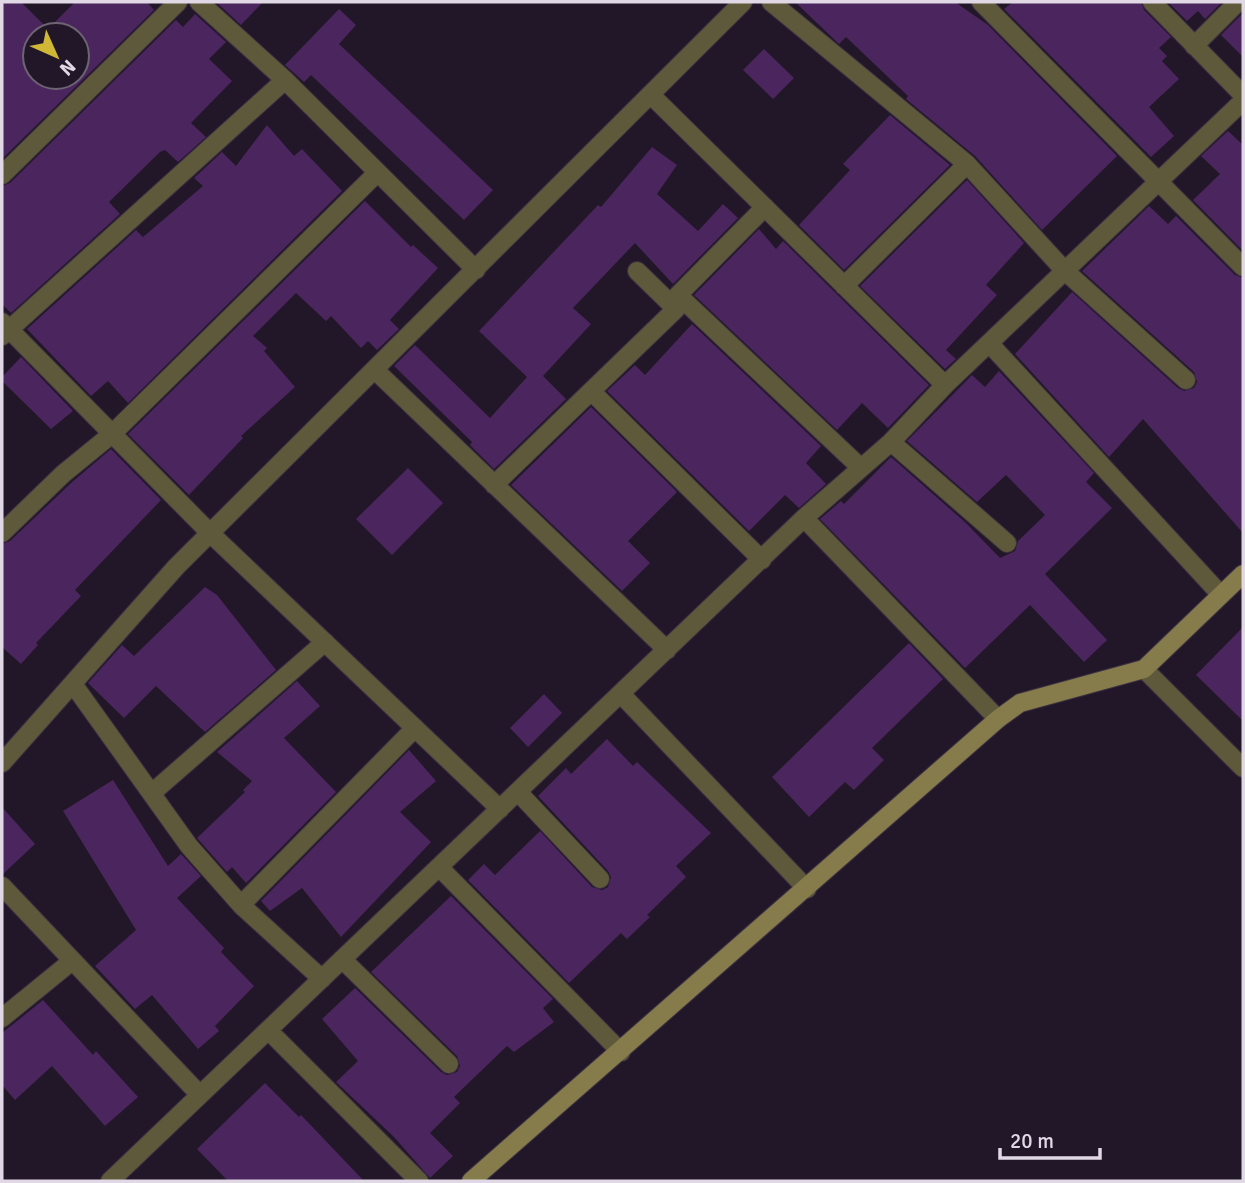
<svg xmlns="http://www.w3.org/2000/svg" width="1245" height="1183" viewBox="0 0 1245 1183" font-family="Signika,sans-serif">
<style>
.building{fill:#4b255d;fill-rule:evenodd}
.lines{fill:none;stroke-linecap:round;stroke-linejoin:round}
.street-casing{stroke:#3d3242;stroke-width:20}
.secondary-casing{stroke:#3d3242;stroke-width:20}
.street{stroke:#5f593b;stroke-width:18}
.secondary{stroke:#867c4b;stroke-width:18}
</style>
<rect width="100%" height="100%" fill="#221728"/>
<!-- building -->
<path class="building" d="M2,2H21L48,29L75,2H147L154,10L2,159ZM35,35H77V77H35Z
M216,2H263L241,25Z
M795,2H955L988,25L1117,156L1042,230L975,156L906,99L908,96L846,37L839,44Z
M1013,2H1141L1144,10L1171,37L1159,48L1167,56L1162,61L1179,79L1149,107L1174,136L1151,157L1004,9Z
M1168,2H1222L1205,19L1198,11L1187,21Z
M339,9L356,25L339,44L493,190L464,220L311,75L304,82L285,65Z
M1243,13V57L1221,35Z
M195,14L226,42L209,59L232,81L191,123L206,137L178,162L165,150L160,152L109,202L120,214L11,313L2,304V186L10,183L176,20L183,27Z
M764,49L794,78L773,99L743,70Z
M890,115L950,165L844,270L799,225L850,170L843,164Z
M267,125L294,156L302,149L342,191L128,403L108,381L91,396L27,329L136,230L143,237L203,186L194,178L222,152L236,166Z
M1228,131L1243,145V251L1193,200L1220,174L1201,156Z
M652,147L677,165L657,194L698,231L723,204L738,218L673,284L635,243L573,308L591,324L543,376L566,399L494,469L470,445L472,442L394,366L415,345L490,418L527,377L479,331L598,205L601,207Z
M967,180L1024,243L986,285L997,295L946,350L956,359L945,369L860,286Z
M365,201L411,247L413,245L438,268L390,320L399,329L377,350L368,341L361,348L331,316L326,321L296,293L253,336L267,348L264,351L295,387L241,436L243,438L189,495L128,434Z
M1149,206L1168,224L1176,216L1235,275L1243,278V533L1143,419L1109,457L1015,354L1072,292L1178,388L1184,391L1194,388L1197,382L1194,372L1082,271Z
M759,229L776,249L783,241L929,385L888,428L862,403L837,430L694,295Z
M692,324L821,446L806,463L826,484L799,508L785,495L749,531L607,391L635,365L645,375Z
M21,357L73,411L51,429L2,381V377Z
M999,371L1094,473L1086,482L1112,508L1045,574L1107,640L1084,662L1030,605L965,668L820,519L841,501L844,504L891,457L966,523L1000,558L1015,551L1018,541L1045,515L1006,475L977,502L907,441L972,375L985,387Z
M591,407L677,492L628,541L650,563L622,591L511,485Z
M111,449L161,500L75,590L81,596L36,643L38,645L21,664L2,647V544L10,541L71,483Z
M408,468L443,503L392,555L356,519Z
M205,587L217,595L276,670L205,732L156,686L124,718L88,683L122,645L134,656Z
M1243,627V721L1196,675Z
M909,643L943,679L872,748L884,760L854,790L845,782L809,817L772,777Z
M297,681L320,706L284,738L336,792L246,883L232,867L227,872L197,838L245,792L243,790L252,781L217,752Z
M544,694L562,713L528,747L510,728Z
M607,739L633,766L637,762L711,833L676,866L686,877L647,915L650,917L627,939L621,933L569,983L468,880L484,864L495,875L540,831L592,887L602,890L608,887L611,877L608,871L538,796L566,768L571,774Z
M409,750L436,781L400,812L431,842L341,937L302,888L270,911L261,901Z
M113,780L168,866L181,854L201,876L177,898L224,948L221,952L254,986L215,1026L219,1031L198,1049L152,995L135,1009L95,966L136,930L63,811Z
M2,807L35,844L2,875Z
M451,896L553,999L543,1008L554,1022L514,1052L507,1046L454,1097L460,1103L430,1133L453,1156L430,1178L394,1137L336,1082L358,1061L322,1019L355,988L441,1072L447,1075L457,1072L460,1066L457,1056L371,972Z
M43,1000L93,1055L96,1051L138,1097L105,1126L52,1066L15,1100L2,1085V1033Z
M265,1083L299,1117L301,1115L364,1181H228L197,1149Z"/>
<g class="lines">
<!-- street casing -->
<g class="street-casing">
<path id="street" d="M199,2L285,80L476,270
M771,2L967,164L1065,271L1186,380
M981,2L1243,267
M1152,2L1243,95
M1194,46L1238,2
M651,95L945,385
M2,175L178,2
M637,271L676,309
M844,286L967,164
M678,295L860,467
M2,322L210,533L500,809
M2,336L285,80
M989,343L1221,595
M375,370L667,650
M591,391L762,560
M891,442L1007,543
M494,485L676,309L678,295L765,207
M804,518L998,719
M2,533L63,474L112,434L377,173
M1144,669L1243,768
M73,684L189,846L241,905L322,979
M621,694L807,889
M2,763L176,567L743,2
M153,792L325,642
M518,792L600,879
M439,867L621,1052
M2,886L200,1095
M241,905L415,728
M342,959L449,1064
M2,1018L72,961
M268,1030L419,1181
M110,1181L804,518L891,442L945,385L1243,101"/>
</g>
<!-- secondary casing -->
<g class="secondary-casing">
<path id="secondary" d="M471,1181L998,719L1020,703L1144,669L1243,574"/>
</g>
<!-- street -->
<use href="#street" class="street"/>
<!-- secondary -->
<use href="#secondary" class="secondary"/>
</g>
<!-- border -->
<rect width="1245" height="1183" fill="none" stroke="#e0d9e5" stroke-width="7"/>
<!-- north arrow -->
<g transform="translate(56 56) rotate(135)"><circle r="33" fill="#221728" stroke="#6e6574" stroke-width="2"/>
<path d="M0-5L12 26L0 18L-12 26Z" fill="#d0b736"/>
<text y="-10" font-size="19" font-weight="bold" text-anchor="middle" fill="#e0d9e5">N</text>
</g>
<!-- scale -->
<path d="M1000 1148v10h100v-10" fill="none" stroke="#e0d9e5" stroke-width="3.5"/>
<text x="1010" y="1148" font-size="21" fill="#e0d9e5" stroke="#221728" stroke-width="5" paint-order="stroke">20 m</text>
</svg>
